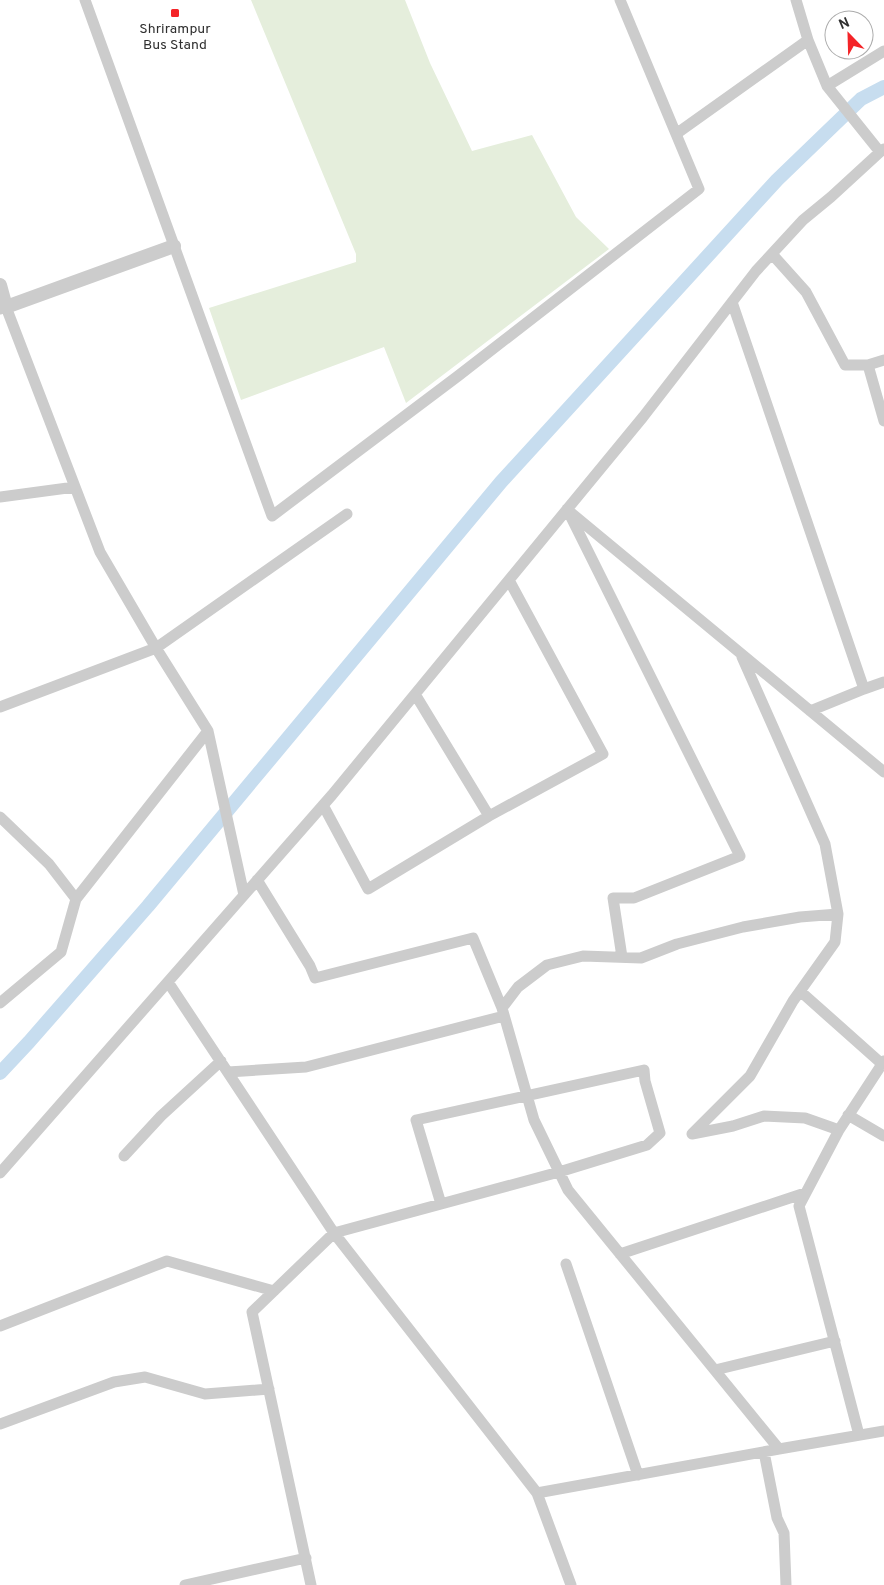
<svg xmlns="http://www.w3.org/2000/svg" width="884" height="1585" viewBox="0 0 884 1585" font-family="Overpass,sans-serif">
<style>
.green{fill:#e5eedc}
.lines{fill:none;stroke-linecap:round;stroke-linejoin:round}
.canal{stroke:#c7ddef;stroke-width:14}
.minor{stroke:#ccc;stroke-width:11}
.tertiary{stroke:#ccc;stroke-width:14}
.poi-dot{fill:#f42428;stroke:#fff;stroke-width:2}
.labels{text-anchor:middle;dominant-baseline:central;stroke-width:5;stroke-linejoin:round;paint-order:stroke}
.poi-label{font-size:14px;fill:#2f2f2f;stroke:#fff}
</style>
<rect width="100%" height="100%" fill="#fff"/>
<!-- green -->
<path class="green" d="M251,0H405L430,63L472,151L532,135L576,217L609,249L406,403L384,347L241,400L209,308L356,262V254Z"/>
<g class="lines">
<!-- canal -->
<path class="canal" d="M0,1073L29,1042L148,906L501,482L777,180L861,99L884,87"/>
<!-- minor -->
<path class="minor" d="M85,0L272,516L458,376L699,189L620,0
M796,0L808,40L827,86L880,152L884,149
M827,86L884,51
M676,134L808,40
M772,254L806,292L845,365H868L884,421
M732,302L864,689L884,682
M0,309L6,307L100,552L156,648L208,731L76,899L61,952L0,1003
M868,365L884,360
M0,497L75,487
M567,509L740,856L634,898H613L622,957
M570,512L884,772
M742,657L825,844L838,914
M415,694L489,816L603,754L509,580
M0,707L156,648L347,514
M810,711L864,689
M208,731L244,895
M323,805L368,889L489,816
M0,817L49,864L76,899
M257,880L310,966L315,978L473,938L502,1008
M168,982L334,1233L252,1312L311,1585
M800,991L882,1064
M884,1061L839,1130L805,1118L764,1116L733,1126L692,1134L750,1076L793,1001L835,942L838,914L800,917L743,927L677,944L641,958L583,956L547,965L518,987L502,1008L534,1120L568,1190L779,1449L884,1431
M228,1072L306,1067L504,1016
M848,1115L884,1136
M839,1130L799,1206L859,1435
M124,1156L161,1116L221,1061
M0,1173L332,795L643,417L756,271L803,220L831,197L880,152
M441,1204L416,1120L644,1070L645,1081L660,1133L647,1145L559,1172L334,1233L537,1493L571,1585
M620,1254L805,1193
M566,1264L638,1475
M0,1326L167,1261L274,1291
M715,1370L835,1341
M0,1424L114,1382L145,1377L205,1394L269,1389
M764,1452L777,1518L784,1533L786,1585
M537,1493L779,1449
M185,1585L306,1558"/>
<!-- tertiary -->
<path class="tertiary" d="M0,285L6,307L174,246"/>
</g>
<!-- markers -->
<rect class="poi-dot" x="170" y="8" width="10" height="10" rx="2.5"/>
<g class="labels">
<!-- poi labels -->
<g class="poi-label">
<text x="175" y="29">Shrirampur<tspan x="175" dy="16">Bus Stand</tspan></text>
</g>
</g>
<!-- north arrow -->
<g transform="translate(849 35) rotate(337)"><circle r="24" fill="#ffffff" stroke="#acacac"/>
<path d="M0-4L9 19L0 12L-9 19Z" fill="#f42428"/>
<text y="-8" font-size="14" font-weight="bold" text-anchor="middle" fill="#2f2f2f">N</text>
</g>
</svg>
